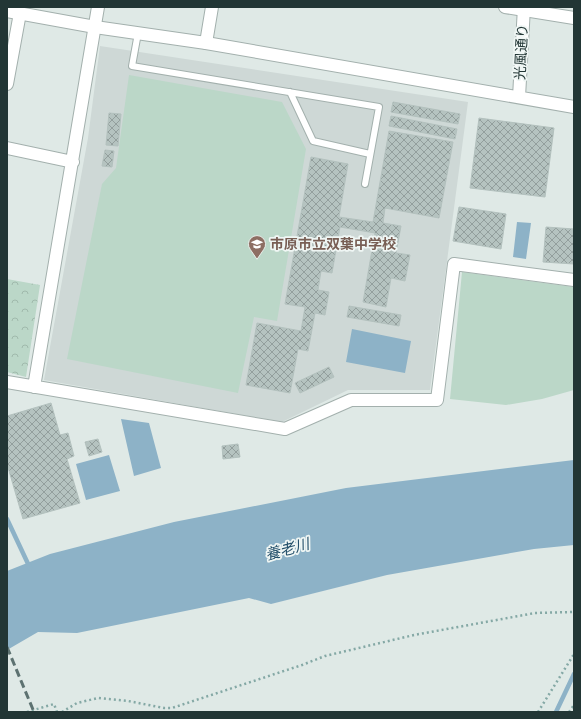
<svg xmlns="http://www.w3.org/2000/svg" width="581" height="719" viewBox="0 0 581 719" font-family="Montserrat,'Noto Sans JP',sans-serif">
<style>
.built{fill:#ced8d6}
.green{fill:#bbd7c8}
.forest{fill:url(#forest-crowns)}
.water{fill:#8db2c7}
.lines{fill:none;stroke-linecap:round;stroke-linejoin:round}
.stream{stroke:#8db2c7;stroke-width:4.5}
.building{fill:url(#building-cross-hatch);stroke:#b3c1be}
.service-casing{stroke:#a3b0ad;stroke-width:8}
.minor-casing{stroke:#a3b0ad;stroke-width:14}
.tertiary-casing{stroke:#a3b0ad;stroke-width:14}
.path{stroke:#84a8a5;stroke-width:2.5;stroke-dasharray:2 3;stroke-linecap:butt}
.service{stroke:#fff;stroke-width:6}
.minor{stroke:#fff;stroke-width:12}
.tertiary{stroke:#fff;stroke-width:12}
.rail{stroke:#5d7271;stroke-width:3;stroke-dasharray:8 4;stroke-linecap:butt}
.labels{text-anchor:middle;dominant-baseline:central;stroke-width:3.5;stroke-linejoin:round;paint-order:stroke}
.street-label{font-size:14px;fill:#223635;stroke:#eff6f4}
.education-label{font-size:14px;font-weight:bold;fill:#785e54;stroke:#eff6f4;text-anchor:start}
.water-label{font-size:15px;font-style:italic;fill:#24506b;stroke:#eff6f4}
</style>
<defs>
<pattern id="forest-crowns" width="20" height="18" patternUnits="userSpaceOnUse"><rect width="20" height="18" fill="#bbd7c8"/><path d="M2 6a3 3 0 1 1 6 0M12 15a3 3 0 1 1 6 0" fill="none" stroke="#a0b9ac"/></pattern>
<pattern id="building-cross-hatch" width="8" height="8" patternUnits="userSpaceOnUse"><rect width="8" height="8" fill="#b5c3c0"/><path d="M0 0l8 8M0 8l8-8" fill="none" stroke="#939f9d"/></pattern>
</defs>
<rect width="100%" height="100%" fill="#dfe9e6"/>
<!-- built -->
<path class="built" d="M100,46L468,102L430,390H348L282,422L44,380L88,138Z"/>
<!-- green -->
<path class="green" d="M129,75L282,102L306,149L277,321L254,317L238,393L67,359L102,184L116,168Z
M462,272L574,287V390L542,399L506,405L450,399Z"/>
<!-- forest -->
<path class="forest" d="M7,279L40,285L26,377L7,372Z"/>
<!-- water -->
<path class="water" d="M517,222L531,223L526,259L513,257Z
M352,329L411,341L405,373L346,362Z
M121,419L149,423L161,468L134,476Z
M109,455L120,491L86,500L76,464Z
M574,460V545L534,549L387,575L271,604L249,598L77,633L38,632L7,650V571L50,554L174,522L346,488Z"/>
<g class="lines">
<!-- stream -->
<path class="stream" d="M7,519L30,568
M556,712L574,674"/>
</g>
<!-- building -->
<path class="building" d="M393,102L460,114L458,124L391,112Z
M109,113L121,114L118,146L106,145Z
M391,116L457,129L455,139L389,126Z
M479,118L554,128L545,197L470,188Z
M389,131L453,142L439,218L385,208L383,223L401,226L396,253L410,255L405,281L391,278L386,307L363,302L375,233L340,227L332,273L321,271L318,290L329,292L325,315L315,313L308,351L298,349L290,393L246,385L257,323L301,331L305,307L285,304L311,157L348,164L339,217L373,222Z
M105,150L114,151L112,167L102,166Z
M459,207L506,214L501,249L453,241Z
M546,227L574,229V264L543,262Z
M349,306L401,315L399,326L347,317Z
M329,367L334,377L300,393L295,383Z
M51,403L60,435L68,433L74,456L67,459L80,503L23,519L7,464V416Z
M98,439L102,452L89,456L85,442Z
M238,444L240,457L223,459L222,446Z"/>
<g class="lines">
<!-- service casing -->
<g class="service-casing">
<path id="service" d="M138,33L132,66L379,107L365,184
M290,92L313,141L370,154"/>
</g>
<!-- minor casing -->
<g class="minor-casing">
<path id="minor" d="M505,7L574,18
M206,43L212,7
M7,84L20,13
M7,148L73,162
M7,382L285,429L351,400H437L454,264L574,280
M34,387L98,7"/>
</g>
<!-- tertiary casing -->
<g class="tertiary-casing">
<path id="tertiary" d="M7,11L95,27L206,43L574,107
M519,97L524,7"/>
</g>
<!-- path -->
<path class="path" d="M27,712L54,704L57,712
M62,712L77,703L98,698L128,701L164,708H172L302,665L325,656L414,635L535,613L574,612
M538,712L574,654
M569,712L574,705"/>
<!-- service -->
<use href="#service" class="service"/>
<!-- minor -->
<use href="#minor" class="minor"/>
<!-- tertiary -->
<use href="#tertiary" class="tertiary"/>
<!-- rail -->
<path class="rail" d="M7,647L34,712"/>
</g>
<!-- icons -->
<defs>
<g id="school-pin" transform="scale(0.9)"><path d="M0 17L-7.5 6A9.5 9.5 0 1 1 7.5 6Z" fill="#8d6e63" stroke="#eff6f4"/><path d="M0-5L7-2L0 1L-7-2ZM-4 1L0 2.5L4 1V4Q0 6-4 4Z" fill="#fff"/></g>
</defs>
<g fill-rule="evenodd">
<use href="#school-pin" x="257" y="244"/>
</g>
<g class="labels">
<!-- street labels -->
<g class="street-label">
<text transform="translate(521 52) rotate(-87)">光風通り</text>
</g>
<!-- education labels -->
<g class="education-label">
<text x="270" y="244">市原市立双葉中学校</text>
</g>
<!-- water labels -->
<g class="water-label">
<text transform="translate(287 549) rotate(-15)">養老川</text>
</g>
</g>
<!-- border -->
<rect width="581" height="719" fill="none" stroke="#223635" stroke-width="16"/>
</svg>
